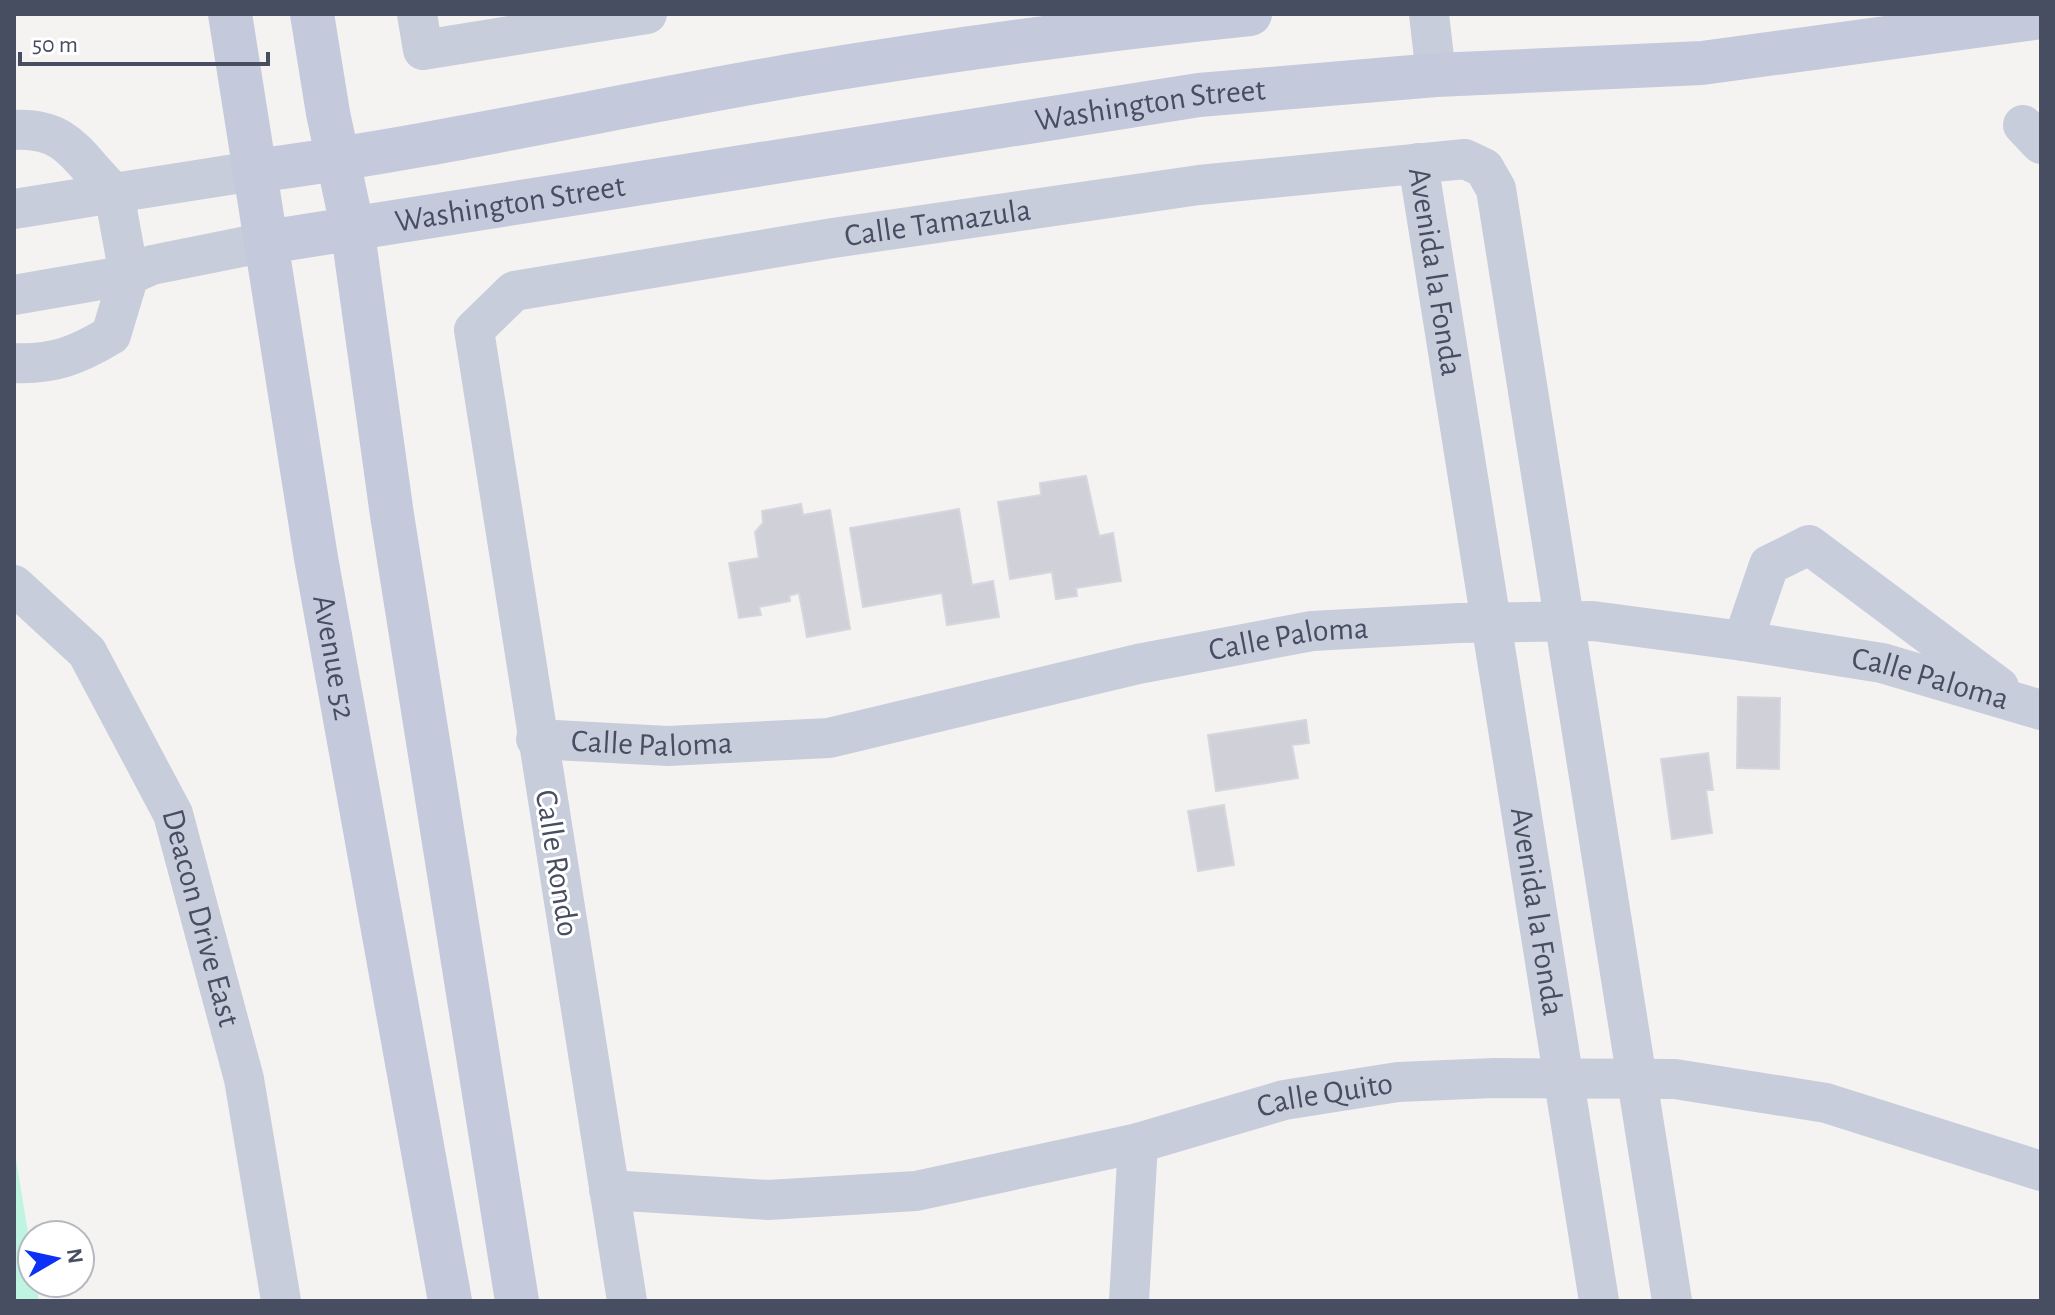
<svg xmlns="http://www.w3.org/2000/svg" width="2055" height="1315" viewBox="0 0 2055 1315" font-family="'Alegreya Sans',sans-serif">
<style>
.green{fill:#bff4e2}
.building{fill:#cfd0d8;stroke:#d6d6de;stroke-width:2}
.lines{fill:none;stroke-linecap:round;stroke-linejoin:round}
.street{stroke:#c8cddb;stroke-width:40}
.secondary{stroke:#c4c9dc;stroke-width:44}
.labels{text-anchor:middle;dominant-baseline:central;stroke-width:6;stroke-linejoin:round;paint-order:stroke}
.street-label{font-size:32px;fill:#484e62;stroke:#fff}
</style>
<rect width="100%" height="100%" fill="#f5f3f2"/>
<!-- green -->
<path class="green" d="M14,1147L32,1257V1283H36L39,1301H14Z"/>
<!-- building -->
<path class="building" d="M1086,476L1099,536L1113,533L1121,581L1076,588L1077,596L1056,599L1052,572L1010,579L998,502L1041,495L1040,483Z
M801,504L803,515L830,510L850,629L807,637L799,593L789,596L790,601L759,607L761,615L739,618L729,563L759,558L755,532L763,523L762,511Z
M959,509L972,585L993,581L999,617L947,625L942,593L863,607L850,528Z
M1738,697L1780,698L1779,769L1737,768Z
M1306,720L1309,743L1292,745L1298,778L1216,791L1208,735Z
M1708,753L1713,790H1706L1712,833L1672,839L1661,759Z
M1224,805L1234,865L1198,871L1188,811Z"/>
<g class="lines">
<!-- street -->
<g class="street">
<path d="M417,14L423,50L647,14"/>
<path d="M1429,14L1436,75"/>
<path d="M2023,125L2041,144"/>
<path d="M14,130C70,127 78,160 114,193L254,171"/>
<path id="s1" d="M1418,163L1599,1301"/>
<path d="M14,209L114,193L129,275L14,295"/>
<path d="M14,363C53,365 78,355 111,335L129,275L152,265L267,242"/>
<path id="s2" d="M14,585L87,652L173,814L244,1079L281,1301"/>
<path d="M1743,641L1769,565L1809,545L1999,687"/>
<path id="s3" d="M536,739L668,746L829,738L1138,664L1312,631L1459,623L1593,621L1743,641L1882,663L2041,710"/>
<path id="s4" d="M609,1190L768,1200L916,1191L1138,1143L1284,1100L1398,1082L1494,1078L1675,1079L1826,1103L2041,1171"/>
<path id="s5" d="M627,1301L474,330L514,291L833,238L1199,185L1465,159L1484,168L1496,189L1672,1301"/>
<path d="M1129,1301L1138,1143"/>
</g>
<!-- secondary -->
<g class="secondary">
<path id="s6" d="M230,14L316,558L450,1301"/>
<path d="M312,14L328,113L352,226L392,515L517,1301"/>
<path d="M254,171C439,147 622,104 807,73C954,49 1102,29 1250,14"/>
<path id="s7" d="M267,242L1199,95L1436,75L1702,63L2041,17"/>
</g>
</g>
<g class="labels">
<!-- street labels -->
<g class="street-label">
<text stroke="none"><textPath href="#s7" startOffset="894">Washington Street</textPath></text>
<text stroke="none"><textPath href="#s7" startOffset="246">Washington Street</textPath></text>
<text stroke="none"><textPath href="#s5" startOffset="1468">Calle Tamazula</textPath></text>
<text stroke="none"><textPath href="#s1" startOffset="110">Avenida la Fonda</textPath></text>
<text stroke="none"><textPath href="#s3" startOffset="764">Calle Paloma</textPath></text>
<text stroke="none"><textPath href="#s6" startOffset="652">Avenue 52</textPath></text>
<text stroke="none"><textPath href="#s3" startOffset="1412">Calle Paloma</textPath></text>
<text stroke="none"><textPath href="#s3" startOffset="116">Calle Paloma</textPath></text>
<text transform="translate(557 863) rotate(81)">Calle Rondo</text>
<text stroke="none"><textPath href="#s1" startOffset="758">Avenida la Fonda</textPath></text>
<text stroke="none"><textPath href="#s2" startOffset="390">Deacon Drive East</textPath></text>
<text stroke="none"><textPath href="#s4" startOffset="728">Calle Quito</textPath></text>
</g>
</g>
<!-- border -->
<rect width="2055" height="1315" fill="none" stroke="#484e62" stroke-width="32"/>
<!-- north arrow -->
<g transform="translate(56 1259) rotate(81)"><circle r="38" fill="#ffffff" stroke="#b6b8c0" stroke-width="2"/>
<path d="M0-6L14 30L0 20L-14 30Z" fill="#0c30f5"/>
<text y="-12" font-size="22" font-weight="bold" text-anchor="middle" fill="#484e62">N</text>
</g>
<!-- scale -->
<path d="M20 52v12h248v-12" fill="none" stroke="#484e62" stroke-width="4"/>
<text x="32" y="52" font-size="24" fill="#484e62" stroke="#ffffff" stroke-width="6" paint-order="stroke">50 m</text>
</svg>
